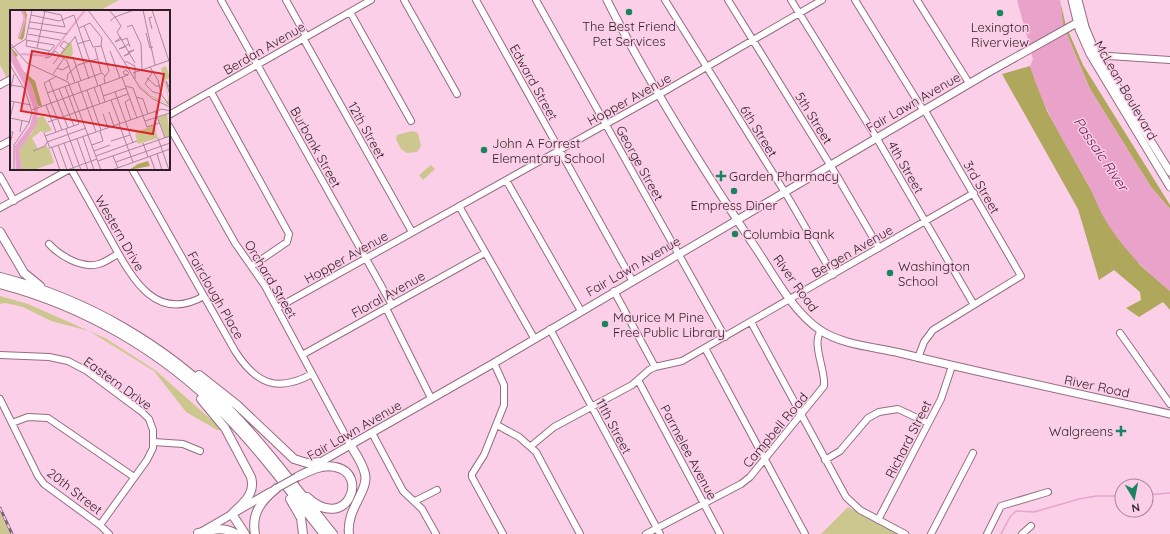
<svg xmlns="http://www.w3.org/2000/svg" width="1170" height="534" viewBox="0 0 1170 534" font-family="Quicksand,sans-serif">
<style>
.green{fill:#ccc78e}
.forest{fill:#aea75c}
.water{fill:#e9a3cb}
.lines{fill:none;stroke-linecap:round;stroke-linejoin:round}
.stream{stroke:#e9a3cb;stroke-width:1.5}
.minor-casing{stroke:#946c82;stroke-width:8}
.major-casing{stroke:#946c82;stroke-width:9}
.highway-casing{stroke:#946c82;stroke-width:10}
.minor{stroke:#fff;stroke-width:6}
.major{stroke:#fff;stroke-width:7}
.highway{stroke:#fff;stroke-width:8}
.rail-casing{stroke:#7e6372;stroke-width:3}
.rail{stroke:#fccfe8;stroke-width:1.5;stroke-dasharray:4.5;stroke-linecap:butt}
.major-bridge-casing{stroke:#946c82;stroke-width:9;stroke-linecap:butt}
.major-bridge{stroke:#fff;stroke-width:7}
.poi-dot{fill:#1a845f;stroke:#fccfe8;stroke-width:1.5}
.labels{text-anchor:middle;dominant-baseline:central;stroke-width:3;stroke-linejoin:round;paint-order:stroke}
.poi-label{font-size:13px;fill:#2d1d26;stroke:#fccfe8;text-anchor:start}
.street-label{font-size:13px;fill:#2d1d26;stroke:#fccfe8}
.water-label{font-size:14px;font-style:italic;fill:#65154b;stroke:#fccfe8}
.inset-river{fill:none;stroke:#e9a3cb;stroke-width:2}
.inset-road{fill:none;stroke:#a9889a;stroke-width:1}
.view{fill:#d62828;fill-opacity:0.15;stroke:#d62828;stroke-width:2}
.inset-edge{fill:none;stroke:#2d1d26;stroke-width:2}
</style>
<rect width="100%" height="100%" fill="#fccfe8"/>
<!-- green -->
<path class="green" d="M0,0H119L99,11H11V78L8,80L0,65Z
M412,131L418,133L421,146L417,152L407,153L401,149L396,139L397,135Z
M511,141L514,145L509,150L502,148L503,144Z
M431,165L435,169L423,180L419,175Z
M0,296L28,304L105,338L155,370L223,430H217L186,412L154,371L89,331L51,321L23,307L6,303L0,304Z
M848,507L897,534H821Z
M0,513L10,534H0Z"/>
<!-- forest -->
<path class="forest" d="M1060,0L1066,26L1083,65L1170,205V209L1151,187L1090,89L1063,25Z
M1030,66L1047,111L1095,197L1140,265L1170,291V310L1163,302L1139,317L1126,308L1141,300L1140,292L1114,270L1099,280L1078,209L1002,74Z"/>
<!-- water -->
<path class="water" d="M1017,0H1060L1063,25L1090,89L1151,187L1170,209V291C1144,270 1120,246 1103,216C1096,203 1091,188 1083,175C1062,139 1042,105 1030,66L1033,59Z"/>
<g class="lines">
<!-- stream -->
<path class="stream" d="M1146,495L1170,493
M1001,534L1010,517L1016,511L1034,512L1079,499L1096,496H1122"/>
<!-- minor casing -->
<g class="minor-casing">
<path id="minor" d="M221,0L392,305
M286,0L306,36
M404,0L457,94
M476,0L632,280
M536,0L725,337
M665,0L789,199L833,275
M728,0L837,176L879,248
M791,0L876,137L974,305
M855,0L923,110
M917,0L969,83
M350,12L411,121
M303,38L412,232
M1098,63L1103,58L1109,56L1170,60
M0,85L11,79
M211,92L289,234L287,242L252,266
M169,115L371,0
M169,126L235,243L265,286L351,446
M0,146L11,140
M71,169C83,190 95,212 107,233C128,270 152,326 204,296
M132,169L235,351C256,384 277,393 312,374
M0,176L14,201
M506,180L581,311
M459,206L534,338
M0,208L70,169
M49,244C60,256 82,269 99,264C106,262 112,257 118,254
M614,291L655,367
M277,308L660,94L822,0
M386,308L431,398
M751,322L846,497L860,510L905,534
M550,329L660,534
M1120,333L1170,404
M705,348L805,534
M0,355L49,357L68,361L87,371L142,412L149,419L153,430V448L147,460L100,525
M302,355L485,253
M918,358L924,342L933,330L1021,276L924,109
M494,363L504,385V405L484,455L472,474V477L503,534
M638,380L720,534
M0,399L38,476L44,484L100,525L109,534
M12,423L28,417L48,418L134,477
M497,425L519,437L536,452L580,534
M372,433L403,491L422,509L436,534
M154,442L183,444L200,451
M531,446L554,427L632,385L649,370L655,367L682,361L974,193
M825,460L840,451L868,418L879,412L898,409L928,423
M415,501L437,490
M878,520L941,399L952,366
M646,534L741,484L750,477L824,386C826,371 811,343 821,331
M931,534L973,453
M987,534L1001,506L1048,492
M1022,534L1031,526"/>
</g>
<!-- major casing -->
<g class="major-casing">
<path id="major" d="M607,0C649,84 701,166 753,244C773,273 791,310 820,330C842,345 875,347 900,353C990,375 1080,394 1170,414
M1072,0L1079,29L1090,54L1170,187
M1078,0L1085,27L1095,51L1170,172
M317,464L494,363L989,72L1082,20
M203,531L270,492"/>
</g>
<!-- highway casing -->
<g class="highway-casing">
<path id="highway" d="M0,232L24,273L40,286
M0,277C87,299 165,345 228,408C266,447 299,492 333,534
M0,284C84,306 162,351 223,413C260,450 291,493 324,534
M199,375L237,405L294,459L307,463L321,462
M201,399L225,428L251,477C256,494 243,503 232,514L245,534
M297,477C309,471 322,464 335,467C370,473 347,534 307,497
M290,499L301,518L303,534
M198,533C212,530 223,526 236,534
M255,534C251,513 262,500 277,488
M349,534C346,509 369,491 365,474C363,464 356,454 351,446"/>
</g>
<!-- minor -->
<use href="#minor" class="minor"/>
<!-- major -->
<use href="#major" class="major"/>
<!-- highway -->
<use href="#highway" class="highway"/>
<!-- rail casing -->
<g class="rail-casing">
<path id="rail" d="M0,508L12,534"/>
</g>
<!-- rail -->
<use href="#rail" class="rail"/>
<!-- major-bridge casing -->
<g class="major-bridge-casing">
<path id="major-bridge" d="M277,488L297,477"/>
</g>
<!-- major-bridge -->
<use href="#major-bridge" class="major-bridge"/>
</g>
<!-- markers -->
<g class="poi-dot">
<circle cx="629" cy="12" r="4"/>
<circle cx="1000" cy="13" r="4"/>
<circle cx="484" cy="150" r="4"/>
<path d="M719 170h4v4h4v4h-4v4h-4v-4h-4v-4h4z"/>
<circle cx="734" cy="191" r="4"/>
<circle cx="735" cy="234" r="4"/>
<circle cx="890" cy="273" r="4"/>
<circle cx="605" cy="324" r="4"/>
<path d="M1119 425h4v4h4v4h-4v4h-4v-4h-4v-4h4z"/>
</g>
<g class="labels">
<!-- poi labels -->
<g class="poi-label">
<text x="629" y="26" text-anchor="middle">The Best Friend<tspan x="629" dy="15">Pet Services</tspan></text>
<text x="1000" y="27" text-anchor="middle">Lexington<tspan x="1000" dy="15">Riverview</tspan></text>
<text x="492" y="143">John A Forrest<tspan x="492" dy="15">Elementary School</tspan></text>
<text x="729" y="176">Garden Pharmacy</text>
<text x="734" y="205" text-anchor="middle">Empress Diner</text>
<text x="743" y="234">Columbia Bank</text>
<text x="898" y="266">Washington<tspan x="898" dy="15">School</tspan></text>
<text x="613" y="317">Maurice M Pine<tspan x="613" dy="15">Free Public Library</tspan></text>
<text x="1113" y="431" text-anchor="end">Walgreens</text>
</g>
<!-- street labels -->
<g class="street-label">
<text transform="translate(264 48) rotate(-30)">Berdan Avenue</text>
<text transform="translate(534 82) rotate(61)">Edward Street</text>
<text transform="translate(1126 90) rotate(60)">McLean Boulevard</text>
<text transform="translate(629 99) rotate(-29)">Hopper Avenue</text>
<text transform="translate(913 102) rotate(-30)">Fair Lawn Avenue</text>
<text transform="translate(814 118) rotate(58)">5th Street</text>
<text transform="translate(367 130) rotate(61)">12th Street</text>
<text transform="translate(759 131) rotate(58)">6th Street</text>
<text transform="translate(316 147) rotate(61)">Burbank Street</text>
<text transform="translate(640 163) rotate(61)">George Street</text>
<text transform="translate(906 167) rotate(60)">4th Street</text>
<text transform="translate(982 187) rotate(60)">3rd Street</text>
<text transform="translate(120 233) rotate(60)">Western Drive</text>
<text transform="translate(852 251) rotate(-30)">Bergen Avenue</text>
<text transform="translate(346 257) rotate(-29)">Hopper Avenue</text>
<text transform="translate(633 266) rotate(-30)">Fair Lawn Avenue</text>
<text transform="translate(271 279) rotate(59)">Orchard Street</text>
<text transform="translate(796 283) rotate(54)">River Road</text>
<text transform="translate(388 294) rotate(-29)">Floral Avenue</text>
<text transform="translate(216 295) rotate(60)">Fairclough Place</text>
<text transform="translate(118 383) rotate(36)">Eastern Drive</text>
<text transform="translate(1097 386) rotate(12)">River Road</text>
<text transform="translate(614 426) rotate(62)">11th Street</text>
<text transform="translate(354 430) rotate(-30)">Fair Lawn Avenue</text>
<text transform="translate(775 430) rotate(-50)">Campbell Road</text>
<text transform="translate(908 439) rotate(-63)">Richard Street</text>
<text transform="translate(689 452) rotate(62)">Parmelee Avenue</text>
<text transform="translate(75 491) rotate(38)">20th Street</text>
</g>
<!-- water labels -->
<g class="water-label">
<text transform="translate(1101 154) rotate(56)">Passaic River</text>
</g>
</g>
<!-- overview -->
<g transform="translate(10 10)">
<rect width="160" height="160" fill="#fccfe8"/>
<path d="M59,32L62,34L63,44L58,50L50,44ZM156,56L160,68L155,70L160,95L146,89L138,84L133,79L126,71L140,85L157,93L158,88L151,58ZM157,104L160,126L155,128L148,107ZM33,106L42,120L34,123L31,121L22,128L28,139L35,136L39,138L44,153L23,160H12L9,142L12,134L22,123L28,107ZM144,115L148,128L128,134L125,123Z" fill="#ccc78e"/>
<path d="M11,0H15L17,5L14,27L12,30L8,28L14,8ZM0,36L8,45L6,47L13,61L25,71L32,96H28L22,76L9,57ZM138,151L140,156L119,160L128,154Z" fill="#aea75c"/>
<path d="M0,37L22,76L28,96L27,114L9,141L12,160H6L5,136L20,116L24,100L17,80L0,49Z" fill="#e9a3cb"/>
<path class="inset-river" d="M9,28L15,10L13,0M11,44L39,46M41,44L75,0"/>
<path class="inset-road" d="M78,0L104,35L130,78L143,89L160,97M99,0L105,7L124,0M133,0L145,55M142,0L160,54M21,5L49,11L64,5L88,76M100,11L105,7L111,16L107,22L125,53M20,12L55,17L51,5L29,0M74,16L83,37L91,36M117,17L122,15L131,34L132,60M19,18L57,24M69,18L80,13L92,28L91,35L99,61L94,68L95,73M142,19L139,8L142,7M136,23L140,38L143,37M18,24L50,30M65,26L79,69M111,27L105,32L112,29M16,30L44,35M17,30L16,36L40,41M112,30L117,28L120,37M0,33L17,53L58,72L91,160M67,34L80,30M115,37L109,39L119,34M27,38L35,1M85,38L91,62L95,66M0,39L16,29L22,0M54,39L50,36L54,31L58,34M45,41L57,51L65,73M100,41L110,68M118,42L124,40L114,46L119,44M37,44L45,35M63,47L71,71M35,48L40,47L45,41M115,51L125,56V69M43,54L65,27M0,55L15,80L22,102L19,113L4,135V160M140,57L148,70L151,84L159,95M47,58L52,60L59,56M119,63L116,60L113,62L115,65L119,64M123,63L160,50M142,63L135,74L143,82L151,84M43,64L54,48M112,67L127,108M137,68L146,76H150M39,70L58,118M57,70L58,64L68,55L87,49M68,72L86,122M0,75L13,77M90,75L95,92M115,76L123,78L137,117L149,113M84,77L90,94M49,79L64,116M160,79L156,71L160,85M77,80L91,120M0,81L4,64M105,82L123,133M37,83L92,63M93,86L116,78M126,87L133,89L138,104M120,89L115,92L121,110M101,90L110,114M0,91L21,95M41,93L34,73L47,66M41,93L52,120M36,95L46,122M22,100L118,65M145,101L155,128M99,102L104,116M93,104L98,118M0,108L4,92M0,108L19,112M135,111L160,103M38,112L118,84M109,114L123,152M56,119L71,160M0,122H3L0,133M10,122L12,110M34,123L40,138L152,99L160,101M35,126L69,114L55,76M73,127L84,160M148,128L159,160M67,129L78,160M101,131L120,125M54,133L64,160M133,133L138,147M48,135L57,160M82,135L93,131L90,121M42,138L50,160M23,141L35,136L37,132L76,118M84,141L100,135M147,144L152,160M86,146L127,131M103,146L108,158M140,146L145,160M88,151L160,126M106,152L160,133M57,160L87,149M102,160L160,139"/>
<path class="view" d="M22,41L154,64L143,124L11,101Z"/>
<rect width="160" height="160" class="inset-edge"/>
</g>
<!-- north arrow -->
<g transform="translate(1134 498) rotate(170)"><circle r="19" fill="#fccfe8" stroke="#a9889a"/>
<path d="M0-3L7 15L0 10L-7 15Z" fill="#1a845f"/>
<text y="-6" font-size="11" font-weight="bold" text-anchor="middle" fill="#2d1d26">N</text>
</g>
</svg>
